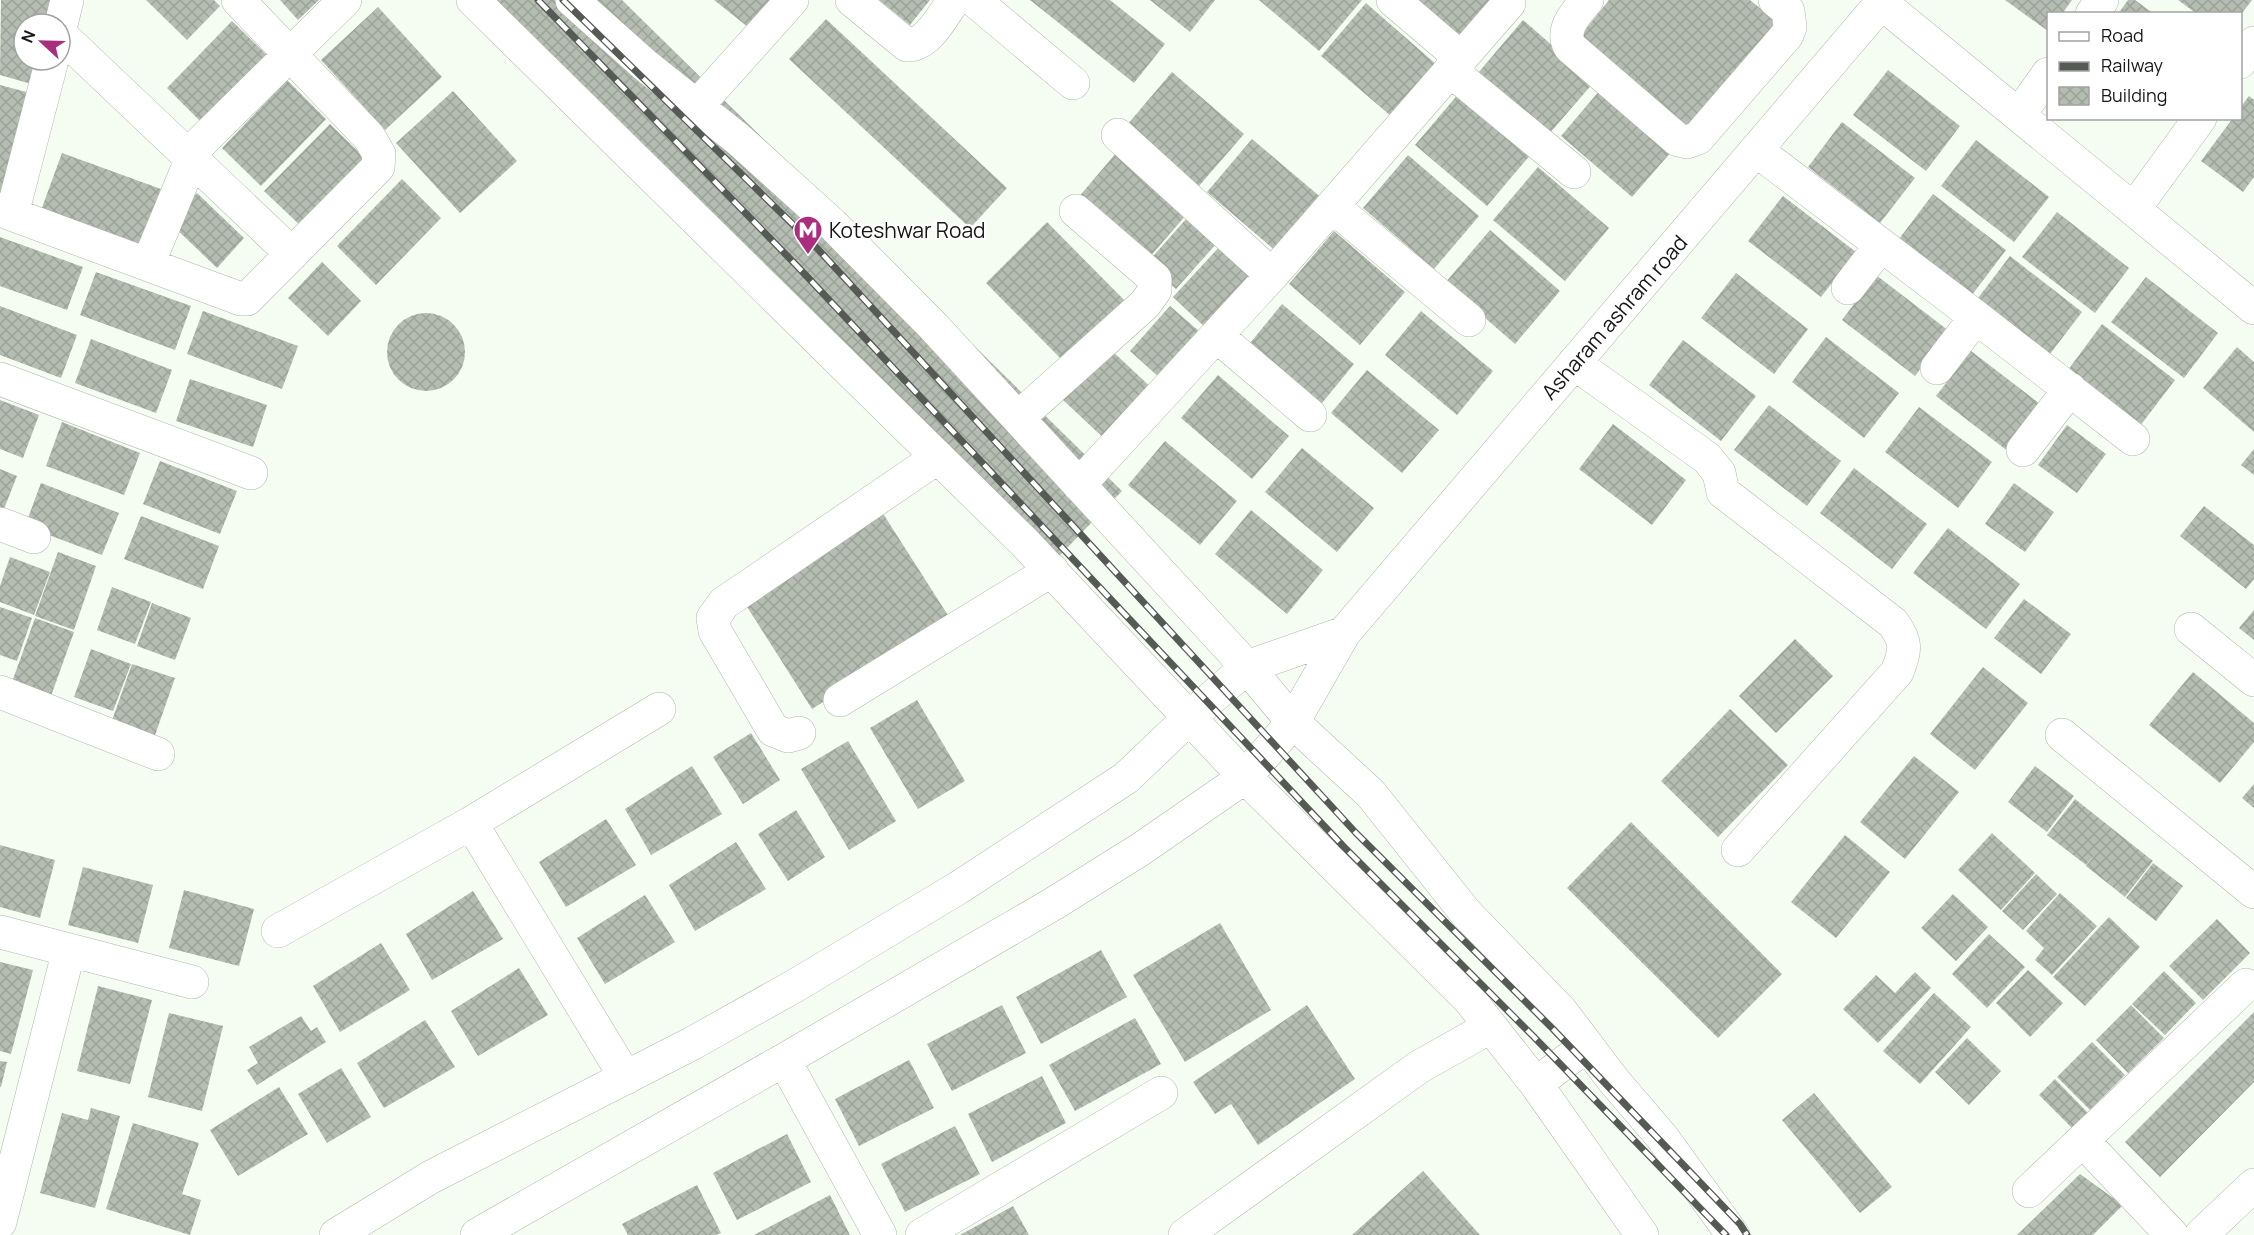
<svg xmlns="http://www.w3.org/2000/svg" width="2254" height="1235" viewBox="0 0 2254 1235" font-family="Manrope,sans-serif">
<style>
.building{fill:url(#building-cross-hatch)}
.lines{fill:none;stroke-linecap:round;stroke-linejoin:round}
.minor-casing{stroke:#b0b7ad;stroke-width:34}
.minor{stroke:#fff;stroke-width:33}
.rail-casing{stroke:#565a55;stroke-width:7}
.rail{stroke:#fff;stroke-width:4.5;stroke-dasharray:14;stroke-linecap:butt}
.labels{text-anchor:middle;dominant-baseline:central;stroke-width:4.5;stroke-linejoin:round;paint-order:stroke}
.poi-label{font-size:21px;fill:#161815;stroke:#fff;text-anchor:start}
.street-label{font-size:21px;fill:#161815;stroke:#fff}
</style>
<defs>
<pattern id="building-cross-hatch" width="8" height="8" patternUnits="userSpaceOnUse" patternTransform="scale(1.5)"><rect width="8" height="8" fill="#b5bdb2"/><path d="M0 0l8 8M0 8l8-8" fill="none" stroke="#9ba298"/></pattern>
</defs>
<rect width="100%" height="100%" fill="#f5fcf1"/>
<!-- building -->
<path class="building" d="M1,0H59L52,24H24V60H42L35,85L0,75Z
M146,0H214L220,6L187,40Z
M280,0H319L298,20Z
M474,0H622L1122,491L1039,577Z
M714,0H777L753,31Z
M879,0H930L910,25Z
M1030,0H1110L1165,44L1134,83Z
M1150,0H1215L1190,32Z
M1259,0H1362L1319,51Z
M1400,0H1494L1454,46Z
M1609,0H1750L1779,24L1690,133L1577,40Z
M2005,0H2072L2062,14H2048V31Z
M2128,0H2135L2154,14H2118Z
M2178,0H2252L2240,16V14H2197Z
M1366,3L1437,65L1392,117L1321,56Z
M378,7L442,77L385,130L321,60Z
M826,19L1007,188L970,228L789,59Z
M1523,20L1594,82L1549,134L1478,73Z
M232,21L271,59L206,127L167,88Z
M1888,70L1960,126L1926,171L1853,115Z
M1172,72L1244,134L1199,186L1127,125Z
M287,80L326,119L261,186L222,148Z
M1606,83L1678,144L1632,197L1561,136Z
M0,85L34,94L6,196L0,194Z
M453,91L517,161L460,213L396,143Z
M1460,92L1532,153L1487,206L1415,145Z
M2249,96L2254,100V177L2243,192L2201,161L2233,118H2240V108Z
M1842,122L1915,178L1880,223L1808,167Z
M330,124L369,162L304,229L264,191Z
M1252,139L1324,200L1278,253L1207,192Z
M1976,140L2049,197L2014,242L1941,186Z
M1122,146L1193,207L1148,259L1077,199Z
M62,153L161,189L138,250L40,213Z
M1408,155L1479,216L1434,269L1363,208Z
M1538,167L1609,228L1565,281L1493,220Z
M402,179L441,218L376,285L337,246Z
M197,193L244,238L217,268L170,223Z
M1933,194L2006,250L1972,295L1899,239Z
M1783,196L1856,252L1821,297L1748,241Z
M2057,212L2129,268L2095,313L2022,257Z
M1187,218L1217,243L1176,289L1147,263Z
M1047,222L1131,307L1071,369L986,283Z
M1490,230L1560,291L1515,344L1445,283Z
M1334,231L1405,292L1360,345L1289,284Z
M0,237L83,267L67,310L0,286Z
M1221,245L1256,278L1208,330L1173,297Z
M2010,256L2082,312L2047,358L1975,302Z
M322,262L361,301L328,336L288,298Z
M96,272L191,306L175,350L80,315Z
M1736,273L1808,329L1774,374L1701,318Z
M1876,275L1949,331L1915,376L1842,320Z
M2146,277L2218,333L2184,378L2111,322Z
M1282,304L1354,364L1318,408L1246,348Z
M0,306L77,335L61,378L0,355Z
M1170,306L1201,333L1161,379L1130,351Z
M203,311L298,346L282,389L187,354Z
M1421,311L1493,371L1457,415L1385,355Z
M387 352a39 39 0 1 1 78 0a39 39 0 1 1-78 0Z
M2102,324L2175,380L2140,426L2068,370Z
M1826,337L1899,393L1864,438L1792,382Z
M91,339L172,370L156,413L75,383Z
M1683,340L1756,396L1721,441L1649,385Z
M2237,347L2254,362V432L2203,388Z
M1109,348L1157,393L1110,444L1062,399Z
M1971,351L2044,407L2009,452L1936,396Z
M1367,370L1439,430L1402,473L1331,413Z
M1218,375L1289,436L1252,479L1181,418Z
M190,379L267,405L253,447L176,421Z
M0,400L39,415L23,458L0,449Z
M1769,405L1841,461L1807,506L1734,450Z
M1919,407L1992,462L1958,508L1885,452Z
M62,422L140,453L124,495L46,466Z
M1613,424L1686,480L1652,525L1579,469Z
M2067,425L2106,454L2077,493L2038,465Z
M1165,441L1237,501L1200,545L1128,485Z
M1302,448L1374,508L1337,552L1265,492Z
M2254,449V475L2241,465Z
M160,461L237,491L220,534L143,504Z
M1854,468L1927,524L1892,569L1820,513Z
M0,469L17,476L0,519Z
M41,483L119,513L102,555L25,526Z
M2014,483L2054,512L2025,552L1985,524Z
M2204,506L2254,545V579L2246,589L2180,536Z
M1251,510L1323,570L1287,614L1215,554Z
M882,512L951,620L812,709L744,602Z
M141,516L219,546L203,589L124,559Z
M1948,528L2020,584L1986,629L1913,573Z
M58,552L96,566L74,630L35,616Z
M10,557L50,572L34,615L0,602V586Z
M112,587L151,602L135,644L97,630Z
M2024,599L2071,634L2041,674L1994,638Z
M152,603L191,618L175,660L137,646Z
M0,607L32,618L17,661L0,655Z
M2254,610V640L2239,628Z
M35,618L74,632L51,696L12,682Z
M1795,639L1833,676L1776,733L1739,696Z
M91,649L131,664L113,711L74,697Z
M132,664L175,678L153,741L110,726Z
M1983,667L2028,703L1975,770L1930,734Z
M2193,672L2254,723V742L2220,783L2149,725Z
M917,700L965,781L918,809L870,728Z
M1730,709L1788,765L1718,837L1661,781Z
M751,733L780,780L743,804L713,757Z
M848,741L896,821L849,850L801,769Z
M1914,756L1959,792L1905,859L1860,822Z
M692,766L722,814L651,855L625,809Z
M2035,766L2074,796L2047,832L2008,802Z
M2254,784V808L2242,798Z
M2075,799L2153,861L2125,897L2086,866L2095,855L2086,865L2047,835Z
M796,810L825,857L788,881L758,834Z
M606,819L636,865L566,907L539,862Z
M1631,822L1782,974L1718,1038L1567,888Z
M1992,833L2035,873L2001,910L1958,870Z
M1845,835L1890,872L1836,938L1791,902Z
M736,842L766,889L695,931L669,885Z
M0,845L55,860L40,918L0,907Z
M2153,863L2183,886L2156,921L2126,898Z
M83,867L153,885L138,943L68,925Z
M2036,874L2057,894L2023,930L2002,911Z
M184,890L254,909L239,966L169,948Z
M473,891L503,939L432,980L406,934Z
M2060,893L2097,926L2052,975L2035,960L2044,948L2026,931Z
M1953,894L1988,927L1956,961L1921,928Z
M645,895L675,942L605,984L577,938Z
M2109,917L2140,947L2085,1006L2053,977Z
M2217,919L2250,953L2203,1000L2169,966Z
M1220,923L1271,1010L1185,1062L1133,975Z
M1989,934L2025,967L1987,1008L1952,974Z
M381,943L410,990L340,1032L313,986Z
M1101,950L1127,997L1041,1044L1016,997Z
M0,962L33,970L11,1054L0,1051Z
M519,968L548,1015L478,1056L451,1011Z
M2028,970L2063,1003L2030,1037L1996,1003Z
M2164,971L2196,1003L2165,1035L2132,1004Z
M1915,972L1931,988L1878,1043L1843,1009L1876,975L1895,993Z
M98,986L152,1000L130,1084L77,1071Z
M1934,993L1971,1027L1920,1084L1883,1051Z
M1002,1005L1026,1053L952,1091L927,1044Z
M1307,1005L1355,1079L1258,1145L1231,1104L1215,1114L1193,1082Z
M2131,1005L2164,1038L2128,1073L2096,1040Z
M2254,1012V1082L2160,1177L2125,1142Z
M169,1013L223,1026L202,1111L148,1097Z
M301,1016L311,1031L317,1027L326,1042L257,1085L247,1070L258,1063L249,1047Z
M1135,1018L1161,1064L1075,1111L1049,1065Z
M425,1020L455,1067L384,1108L357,1063Z
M1967,1038L2001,1071L1969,1105L1935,1072Z
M2092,1042L2125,1075L2090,1110L2057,1077Z
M909,1060L934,1108L859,1146L835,1099Z
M0,1061L7,1062L1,1087H0Z
M341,1068L371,1117L327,1143L298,1094Z
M1042,1076L1066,1123L992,1162L968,1114Z
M2055,1079L2088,1113L2072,1128L2039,1095Z
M279,1087L308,1134L238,1176L210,1130Z
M1814,1093L1892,1187L1860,1213L1782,1120Z
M91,1108L120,1116L95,1208L40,1193L62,1113L88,1120Z
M133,1123L199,1143L182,1194L201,1200L190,1235L106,1209Z
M955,1126L980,1174L905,1212L881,1164Z
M787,1134L811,1182L737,1220L713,1173Z
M1423,1171L1480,1235H1352Z
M2080,1174L2123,1205L2093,1235H2017Z
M697,1185L721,1233L716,1235H628L622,1224Z
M830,1195L850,1235H754Z
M1013,1206L1029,1235H960Z"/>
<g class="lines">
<!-- minor casing -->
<g class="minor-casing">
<path id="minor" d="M473,0L1025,543L1245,777L1469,999L1536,1084L1642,1235
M572,0L646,66L738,139L832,224L934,327L1247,667L1293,722L1371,794L1466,913L1561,1011L1614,1081L1662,1137L1733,1235
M852,0L907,45C928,46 943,15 954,0
M974,0L1073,83
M1393,0L1461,58
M1587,0C1576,13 1560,30 1570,47L1678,140L1687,142L1698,138L1787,35L1790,27L1788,11L1775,0
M1878,0L2254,308
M2092,14L2102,0
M60,29L67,0
M60,34L292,254
M2240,62L2254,43
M1450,70L1574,172
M697,106L792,0
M2019,115L2048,74
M1118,135L1272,275
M1756,150L1976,317L2133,439
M188,155L345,0
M1332,206L1469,320
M2134,209L2200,118
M0,210L241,299H247L378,167L379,154L369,137L238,0
M12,214L52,60
M148,264L192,158
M1848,288L1881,245
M1217,336L1310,415
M1574,363L1707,458L1719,473L1723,492L1893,623C1907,642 1906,650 1897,672L1738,850
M1937,368L1976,317
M0,379L251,473
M1018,418L1145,304L1155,290V279L1076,211
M2023,450L2070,389
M1079,485L1272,275L1509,3
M0,524L34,537
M2191,629L2254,680
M0,692L158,754
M840,700L1052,570
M799,733L788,736L773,730L715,631L713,618L724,603L938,457
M2062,735L2254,892
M471,823L626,1078
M278,931L471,823L659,709
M0,932L192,982
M784,1060L880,1235
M1536,1084L1587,1045
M2083,1141L2172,1235
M2029,1191L2246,985
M0,1222L69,950
M336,1235L431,1177L693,1043L798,984L958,888L1126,778L1190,717L1247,667L1344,633
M477,1235L784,1060L1053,904L1141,849L1245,777L1293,722L1344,633L1884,0
M922,1235L1161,1093
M1185,1235L1419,1067L1490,1027
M2201,1235L2254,1185"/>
</g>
<!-- minor -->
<use href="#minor" class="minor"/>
<!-- rail casing -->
<g class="rail-casing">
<path id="rail" d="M538,0L798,267L1343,846L1534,1037L1726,1235
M563,0L816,247L1356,833L1553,1029L1740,1224L1747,1235"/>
</g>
<!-- rail -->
<use href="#rail" class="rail"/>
</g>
<!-- icons -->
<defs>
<g id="metro-pin" transform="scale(1.5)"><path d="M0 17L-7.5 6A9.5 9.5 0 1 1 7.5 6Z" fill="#ab2d7e" stroke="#fff"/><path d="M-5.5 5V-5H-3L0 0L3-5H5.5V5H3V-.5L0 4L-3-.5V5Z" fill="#fff"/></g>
</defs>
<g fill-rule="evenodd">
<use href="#metro-pin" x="808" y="230"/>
</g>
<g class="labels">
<!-- poi labels -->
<g class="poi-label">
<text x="829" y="230">Koteshwar Road</text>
</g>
<!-- street labels -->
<g class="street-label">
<text transform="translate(1614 317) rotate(-49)">Asharam ashram road</text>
</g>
</g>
<!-- legend -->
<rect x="2047" y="12" width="195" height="108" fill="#ffffff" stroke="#a2a3a1" stroke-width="1.5"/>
<rect x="2059" y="32" width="30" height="9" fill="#ffffff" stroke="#a2a3a1" stroke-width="1.5"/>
<text x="2101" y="42" font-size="18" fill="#161815">Road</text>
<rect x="2059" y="62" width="30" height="9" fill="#565a55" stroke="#a2a3a1" stroke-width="1.5"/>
<text x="2101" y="72" font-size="18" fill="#161815">Railway</text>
<rect x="2059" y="87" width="30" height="18" fill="url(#building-cross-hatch)" stroke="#a2a3a1" stroke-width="1.5"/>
<text x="2101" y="102" font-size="18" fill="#161815">Building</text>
<!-- north arrow -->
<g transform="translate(42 42) rotate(292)"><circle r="28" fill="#ffffff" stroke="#a2a3a1" stroke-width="1.5"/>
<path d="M0-4.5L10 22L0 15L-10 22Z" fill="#ab2d7e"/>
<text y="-9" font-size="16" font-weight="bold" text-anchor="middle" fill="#161815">N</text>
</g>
</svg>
